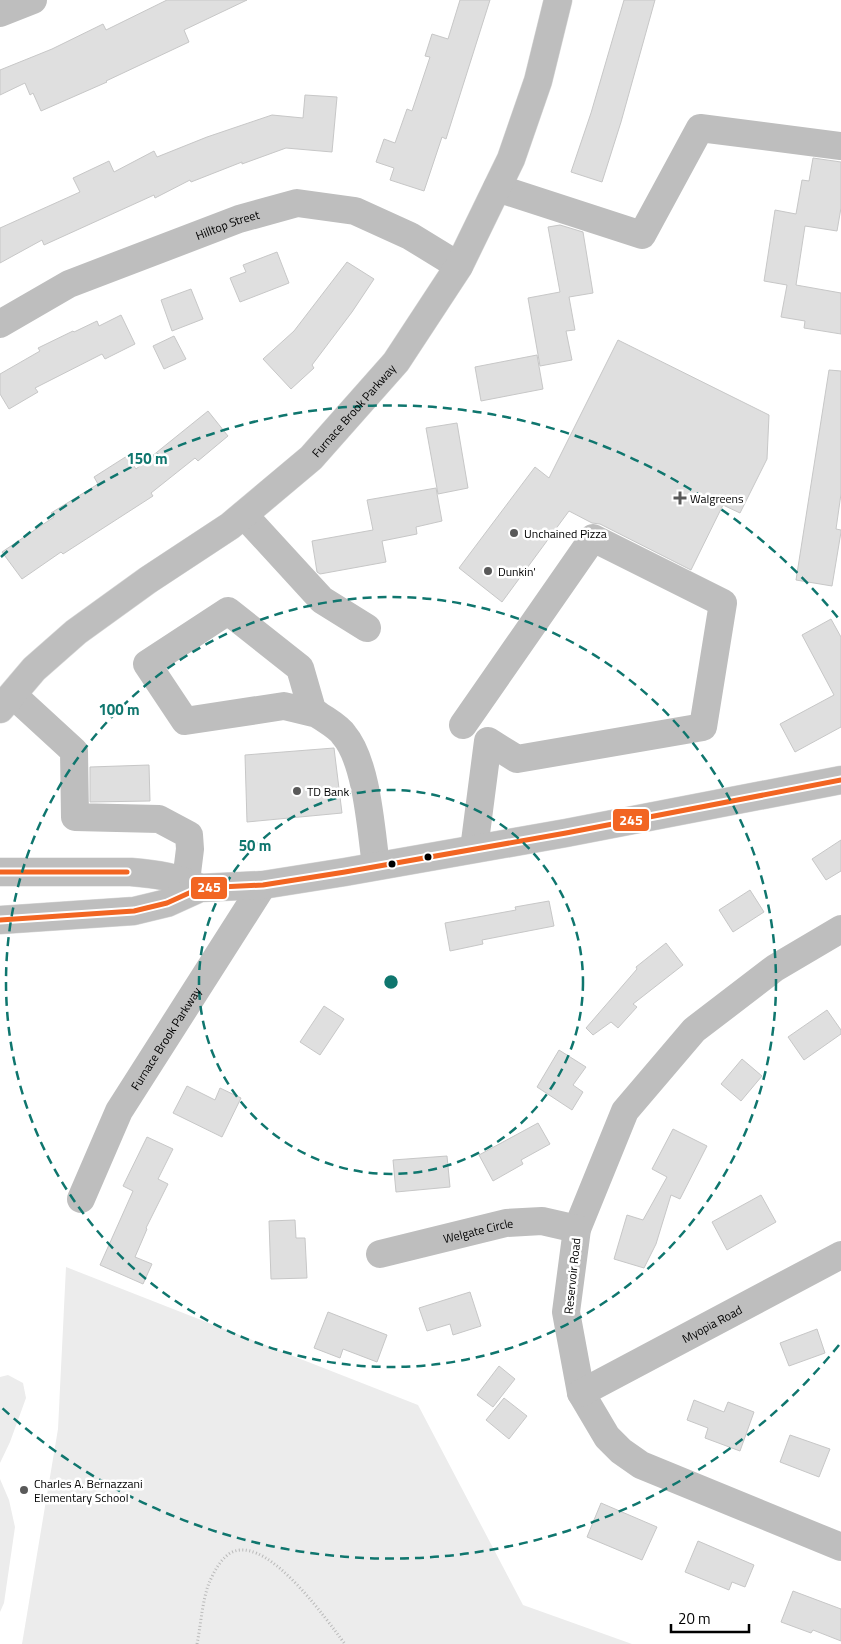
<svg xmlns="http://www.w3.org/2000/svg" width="841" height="1644" viewBox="0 0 841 1644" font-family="'Titillium Web',sans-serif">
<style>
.green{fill:#ececec}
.building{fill:#dfdfdf;stroke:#c7c7c7}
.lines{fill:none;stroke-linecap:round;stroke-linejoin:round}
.major-casing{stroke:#dbdbdb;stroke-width:29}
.path{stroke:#b9b9b9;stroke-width:3;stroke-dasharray:1 2.5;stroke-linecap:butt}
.minor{stroke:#bebebe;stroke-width:28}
.major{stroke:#bebebe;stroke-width:28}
.bus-1-casing{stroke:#fff;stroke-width:9}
.bus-1{stroke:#f26522;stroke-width:5}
.ring{fill:none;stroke:#0f766e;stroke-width:2.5;stroke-dasharray:9 6}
.poi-dot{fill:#595959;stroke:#fff;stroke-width:2}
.bus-dot{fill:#000;stroke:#fff;stroke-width:2}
.labels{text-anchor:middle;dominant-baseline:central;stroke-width:5;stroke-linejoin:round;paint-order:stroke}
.street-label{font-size:12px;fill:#000;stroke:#fff}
.poi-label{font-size:12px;fill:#000;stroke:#fff;text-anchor:start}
.centre{fill:#0f766e;stroke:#fff;stroke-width:2.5}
.ring-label{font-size:15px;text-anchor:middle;font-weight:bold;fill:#0f766e;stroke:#fff;stroke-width:5;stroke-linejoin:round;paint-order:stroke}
.line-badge{stroke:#fff;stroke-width:2}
.badge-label{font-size:14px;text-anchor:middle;font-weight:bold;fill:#fff}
</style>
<rect width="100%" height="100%" fill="#fff"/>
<!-- green -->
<path class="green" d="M66,1267L418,1405L523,1605L632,1644H22L58,1429Z
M8,1375L23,1383L26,1398L10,1442L0,1463V1377Z
M0,1479L9,1500L15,1527L4,1603L0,1612Z"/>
<!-- building -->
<path class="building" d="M167,0H247L184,30L189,42L106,81L107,82L41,111L33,93L30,95L25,83L0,95V70L52,49L103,24L106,30Z
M460,0H490L446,139L442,137L424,191L390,180L394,168L376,162L384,139L395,143L407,109L412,111L430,57L425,56L432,34L448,39Z
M624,0H655L621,122L602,182L571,172L591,113Z
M305,95L337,97L332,152L286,148L242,164V162L191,182L190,180L155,198L154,195L44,245L42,240L0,263V228L80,192L73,178L109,161L114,172L154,151L157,157L207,137L272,115L303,118Z
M813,158L841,162V208L837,231L805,226L796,285L841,293V334L804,328L805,321L781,317L787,285L764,281L775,210L796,214L802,180L809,181Z
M560,225L583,232L593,293L569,297L575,330L566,331L572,360L540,366L528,298L560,292L548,227Z
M277,252L289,283L240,302L230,278L246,272L243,265Z
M347,262L374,279L352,312L312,365L314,368L291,389L263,359L294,331Z
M191,289L203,319L172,331L161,300Z
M121,315L135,344L105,359L102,354L35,388L38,392L9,409L0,394V374L40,351L38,348L73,331L74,332L97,321L99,326Z
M174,336L186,359L164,369L153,346Z
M618,340L769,415L767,459L740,513L723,505L691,570L600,524L592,523L569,511L502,602L459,568L535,467L549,478Z
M537,355L543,389L481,401L475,367Z
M829,370L841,371V494L836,529L841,530V532L832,586L796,580Z
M208,411L228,436L198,461L195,458L151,493L153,496L63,554L61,552L22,579L2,552L54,517L51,513L98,484L94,477L127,456L136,469Z
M457,423L468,488L438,494L426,428Z
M436,488L442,521L416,527L417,534L382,541L386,562L320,574L317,572L312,541L373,530L367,500Z
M831,619L841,637V727L795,752L780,724L834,695L802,635Z
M334,748L342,813L247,822L245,755Z
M149,765L150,801L90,802V767Z
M841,840V871L826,880L812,859Z
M750,890L764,912L733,932L719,910Z
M549,901L554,926L482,940L483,944L450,951L445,923L516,910L515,907Z
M666,943L683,965L633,1004L637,1007L618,1028L611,1022L593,1035L586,1028L637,969L636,967Z
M324,1006L344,1019L320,1055L300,1042Z
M827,1010L841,1030V1034L804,1060L788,1037Z
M559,1050L586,1067L573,1085L583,1092L572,1110L537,1087Z
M742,1059L762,1076L741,1101L721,1084Z
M187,1086L215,1100L220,1088L241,1098L222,1137L173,1113Z
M538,1123L550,1144L521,1160L523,1164L493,1181L479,1155Z
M673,1129L707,1146L680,1199L671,1195L656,1244L644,1268L614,1259L627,1215L643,1220L667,1177L652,1169Z
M147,1137L173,1149L158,1179L168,1184L146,1228L147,1229L135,1257L152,1264L143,1284L100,1265L133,1191L123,1186Z
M447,1156L450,1187L396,1192L393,1160Z
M761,1195L776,1222L727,1250L712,1222Z
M295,1220L296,1238H305L307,1278L271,1279L269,1221Z
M470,1292L481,1326L453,1335L450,1324L427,1331L419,1308Z
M328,1312L387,1335L377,1362L343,1349L340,1358L314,1348Z
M817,1329L825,1353L789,1366L780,1343Z
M499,1366L515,1379L493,1407L477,1395Z
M504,1398L527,1416L509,1439L486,1420Z
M694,1400L724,1412L728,1402L754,1412L740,1451L705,1438L708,1428L687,1420Z
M790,1435L830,1449L819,1477L780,1462Z
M601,1503L657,1527L642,1560L587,1537Z
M698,1541L754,1565L745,1587L732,1582L729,1590L685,1572Z
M793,1591L841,1609V1641L813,1630L811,1633L781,1622Z"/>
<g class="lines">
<!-- major casing -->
<g class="major-casing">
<g id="major">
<path id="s5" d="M0,709L34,669L76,632L148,580L230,526L311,458L396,362L459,266L511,159L538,81L558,0"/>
<path d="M0,872H131C155,874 179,877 200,888"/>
<path d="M0,920L134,911L167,903L200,888L263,885L345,872L566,833L841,780"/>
</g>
</g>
<!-- path -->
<path class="path" d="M197,1644C201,1624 202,1602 209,1583C214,1572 222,1555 235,1551C271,1540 326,1619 345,1644"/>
<!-- minor -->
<g class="minor">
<path d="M0,13L33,0"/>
<path d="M497,188L642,235L700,128L841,146"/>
<path id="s1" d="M0,324L69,284L239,219L297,203L355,211L410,236L459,266"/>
<path d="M244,515L322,600L367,628"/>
<path d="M13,695L74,751L75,817L159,819L189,835L190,849L186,881"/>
<path d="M313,713L300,668L228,611L147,664L185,721L284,706L313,713H316C325,720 338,726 344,735C367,762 371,830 376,866"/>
<path d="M463,725L593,538L723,603L703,727L517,759L488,741L474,849"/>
<path d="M841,929L775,968L694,1030L625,1111L577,1229L566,1312L581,1393L607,1437L621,1451L641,1465L841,1547"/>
<path id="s2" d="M81,1199L119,1111L263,885"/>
<path id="s3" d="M380,1254L506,1223L542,1221L577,1229"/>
<path id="s4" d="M581,1393L841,1255"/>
</g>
<!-- major -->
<use href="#major" class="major"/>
<!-- bus-1 casing -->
<g class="bus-1-casing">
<path id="bus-1" d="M0,872H127
M0,920L134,911L167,903L200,888L263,885L345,872L566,833L841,780"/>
</g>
<!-- bus-1 -->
<use href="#bus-1" class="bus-1"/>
</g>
<!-- distance rings -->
<g class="ring">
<circle cx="391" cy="982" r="192"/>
<circle cx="391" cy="982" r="385"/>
<path d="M839 1345A577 577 0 0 1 1 1407M1 557A577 577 0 0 1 839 619"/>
</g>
<!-- markers -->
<g class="poi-dot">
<path d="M677.5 490.5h5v5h5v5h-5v5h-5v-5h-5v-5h5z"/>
<circle cx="514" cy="533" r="5"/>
<circle cx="488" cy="571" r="5"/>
<circle cx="297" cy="791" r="5"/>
<circle cx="24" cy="1490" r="5"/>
</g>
<g class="bus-dot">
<circle cx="428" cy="857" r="4.5"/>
<circle cx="392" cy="864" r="4.5"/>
</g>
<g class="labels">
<!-- street labels -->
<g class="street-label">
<text stroke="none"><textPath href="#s1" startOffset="249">Hilltop Street</textPath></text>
<text stroke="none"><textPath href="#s5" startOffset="465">Furnace Brook Parkway</textPath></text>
<text stroke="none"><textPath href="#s2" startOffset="182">Furnace Brook Parkway</textPath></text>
<text stroke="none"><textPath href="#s3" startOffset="101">Welgate Circle</textPath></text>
<text transform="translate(572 1276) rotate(-84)">Reservoir Road</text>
<text stroke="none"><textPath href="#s4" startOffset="148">Myopia Road</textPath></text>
</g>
<!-- poi labels -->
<g class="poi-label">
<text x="690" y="498">Walgreens</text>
<text x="524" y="533">Unchained Pizza</text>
<text x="498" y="571">Dunkin'</text>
<text x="307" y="791">TD Bank</text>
<text x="34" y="1483">Charles A. Bernazzani<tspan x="34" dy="14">Elementary School</tspan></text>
</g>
</g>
<circle cx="391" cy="982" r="8" class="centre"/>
<g class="ring-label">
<text x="147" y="464">150 m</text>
<text x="119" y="715">100 m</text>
<text x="255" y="851">50 m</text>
</g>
<g class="line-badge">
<rect x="612" y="808" width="38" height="24" rx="5" fill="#f26522"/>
<rect x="190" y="876" width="38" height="24" rx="5" fill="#f26522"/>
</g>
<g class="badge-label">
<text x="631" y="825">245</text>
<text x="209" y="892">245</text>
</g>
<!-- scale -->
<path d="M671 1624v8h78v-8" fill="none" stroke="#000000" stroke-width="2.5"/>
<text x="678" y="1624" font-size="15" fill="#000000" stroke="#ffffff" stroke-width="4" paint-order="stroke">20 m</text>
</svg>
